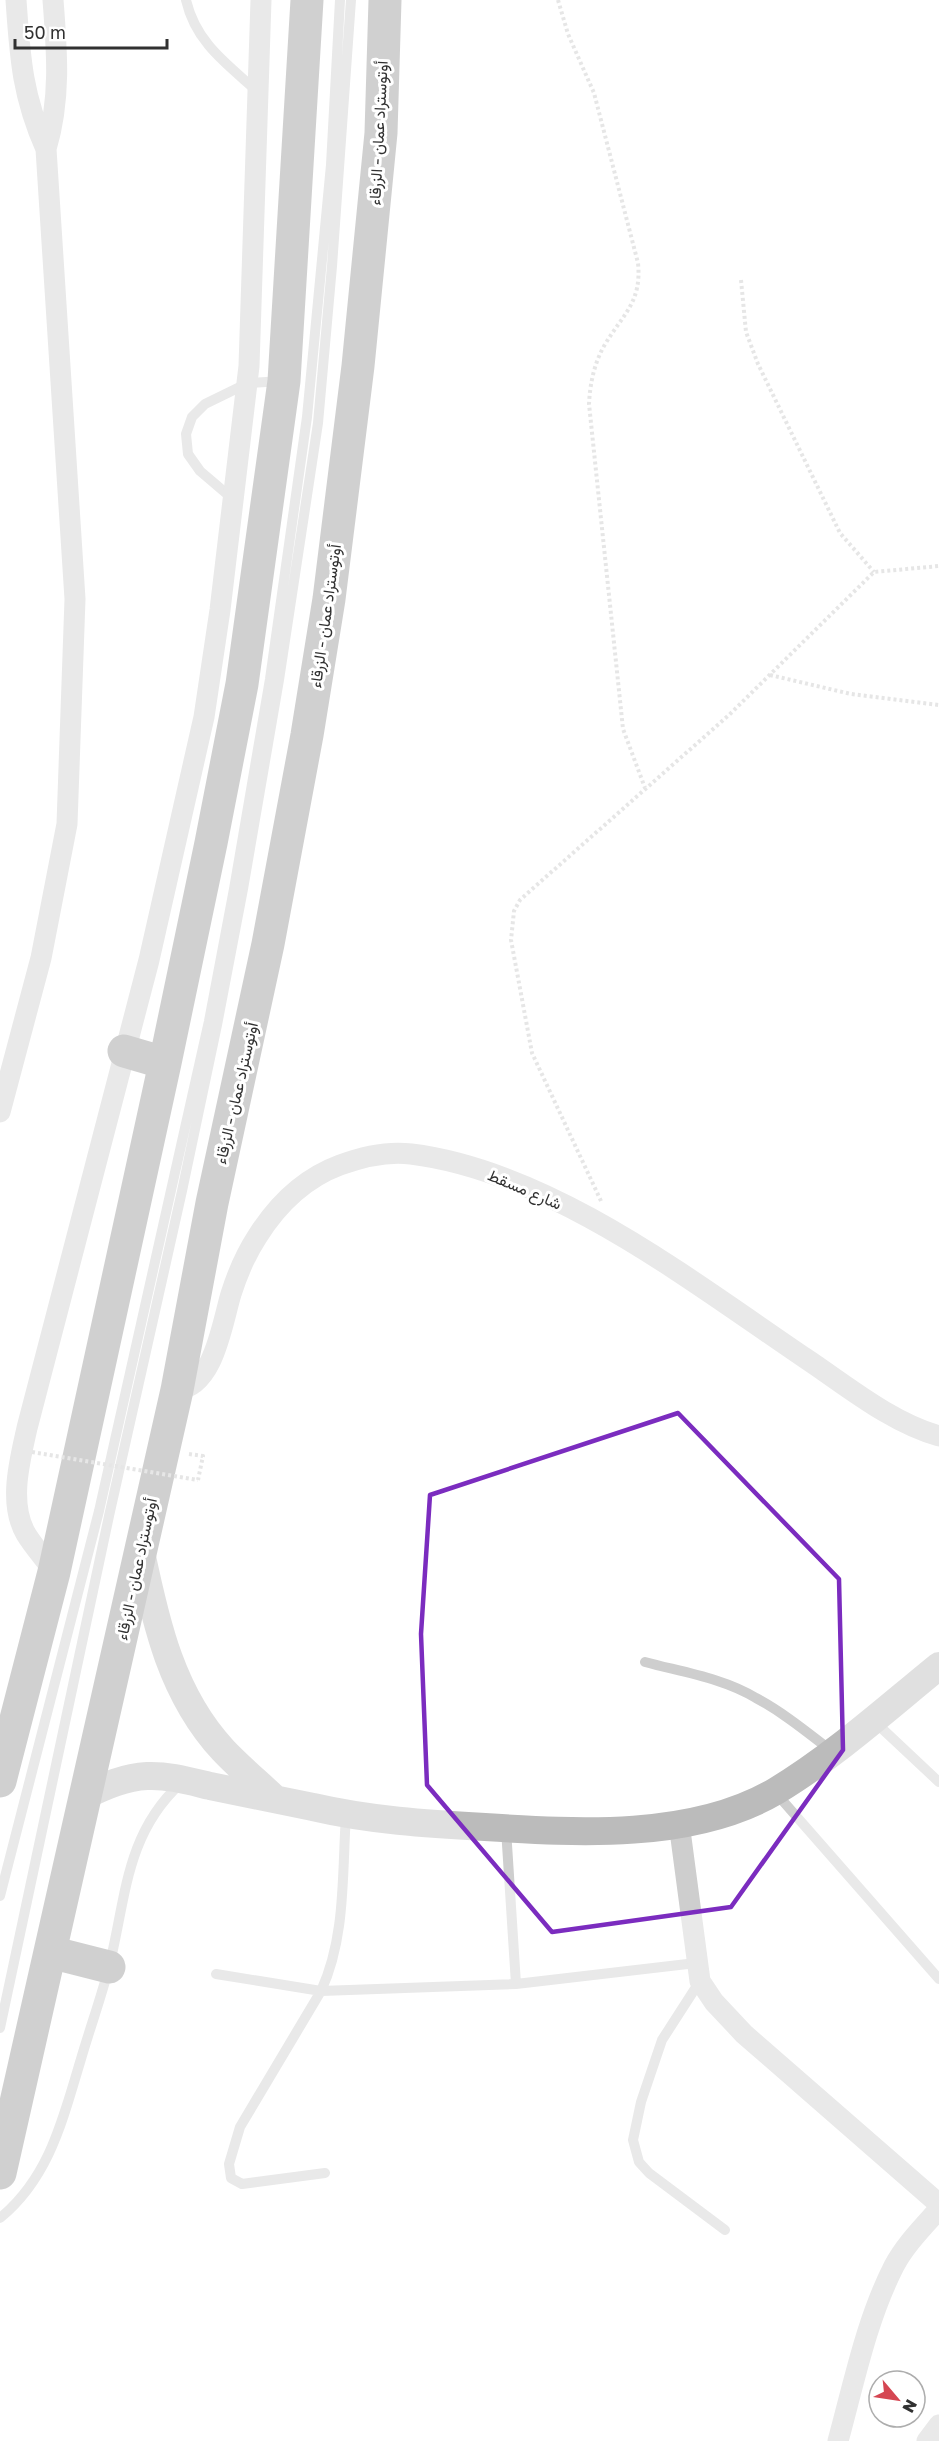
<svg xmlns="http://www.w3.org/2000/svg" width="939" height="2441" viewBox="0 0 939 2441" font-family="'Golos Text',Vazirmatn,sans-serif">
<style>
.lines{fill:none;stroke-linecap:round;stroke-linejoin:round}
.path{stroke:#c8c8c8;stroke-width:4;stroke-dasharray:3 3;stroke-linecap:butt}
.lane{stroke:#cecece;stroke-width:10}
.street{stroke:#cecece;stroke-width:21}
.secondary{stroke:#bbb;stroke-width:28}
.highway{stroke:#989898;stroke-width:33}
.path-bridge{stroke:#c8c8c8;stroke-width:4;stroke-dasharray:3 3;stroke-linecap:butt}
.marked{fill:none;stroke:#7b2cbf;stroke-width:4.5;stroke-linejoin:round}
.labels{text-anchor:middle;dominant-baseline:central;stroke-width:6;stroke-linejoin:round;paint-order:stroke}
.street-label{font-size:16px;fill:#313131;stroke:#fff}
</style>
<rect width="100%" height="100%" fill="#fff"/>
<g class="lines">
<!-- path -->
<path class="path" d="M558,0L568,34L594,93L638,263C642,303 622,315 604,346C594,364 590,384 589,404L623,729L645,788
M741,280L746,332L758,364L840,533L874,572
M770,675L851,694L939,705
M601,1201L532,1053L511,940L514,911L520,900L530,891L729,715L874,572L939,566
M189,1454L203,1456L198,1480"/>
<!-- lane -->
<path class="lane" d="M186,0C196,43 227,64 258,92
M234,500L200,471L188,454L186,434L192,417L205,404L248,383L282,381
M645,1662C682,1672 723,1678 756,1698C784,1713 808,1733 833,1752
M875,1722L939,1782
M775,1792L939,1979
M506,1829L516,1984
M0,1896L99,1511L209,1021L234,889L270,679L307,417L331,165L340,0
M216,1974L321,1991L516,1984L696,1963
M700,1981L662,2040L641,2102L633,2140L639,2162L649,2173L725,2230
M0,2028L109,1516L182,1191L217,1025L243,889L279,680L318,423L332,266L351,0
M325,2173L242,2184L231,2178L229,2164L240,2127L321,1991C346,1937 342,1874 346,1815
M0,2218C50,2177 63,2118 81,2059C90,2028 101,1998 109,1967C126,1899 125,1835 180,1784"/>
<!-- street -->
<path class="street" d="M16,0C20,57 22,95 46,149
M0,1112L41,958L67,824L75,599L46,149C61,99 57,51 53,0
M177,1390C214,1386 222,1324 231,1294C237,1275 246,1254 257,1237C277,1205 305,1178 340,1165C362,1157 388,1151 411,1154C550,1171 691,1281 805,1358C847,1386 890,1422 939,1436
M54,1572C45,1559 34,1547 26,1534C8,1503 20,1460 27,1428L149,960L204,717L220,610L249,366L261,0
M679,1823L700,1981L714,2002L744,2034L939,2204
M838,2441C854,2383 866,2321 894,2266C905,2245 923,2227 939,2209
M927,2441L939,2425"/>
<!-- secondary -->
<path class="secondary" d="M141,1552C156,1624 172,1695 223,1750C239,1767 257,1782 274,1798
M86,1795C105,1786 125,1777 147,1776C168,1775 189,1781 210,1786C244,1793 278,1800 313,1807C369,1820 427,1824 485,1827C577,1833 693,1840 776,1791C834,1756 886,1709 939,1666"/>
<!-- highway -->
<path class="highway" d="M124,1051L165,1063
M0,1781L54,1572L165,1063L211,843L242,684L284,381L307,0
M50,1952L109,1967
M0,2173L177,1390L212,1203L268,944L307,735L329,599L358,366L381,133L385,0"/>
<!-- path-bridge -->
<path class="path-bridge" d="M32,1452L198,1480"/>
</g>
<!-- marked area -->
<path d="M0 0H939V2441H0ZM678,1413L839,1579L843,1750L731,1907L552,1932L427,1785L421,1634L430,1495Z" fill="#fff" fill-opacity=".55" fill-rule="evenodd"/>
<path class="marked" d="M678,1413L839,1579L843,1750L731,1907L552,1932L427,1785L421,1634L430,1495Z"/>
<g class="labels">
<!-- street labels -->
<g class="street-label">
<text transform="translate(378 133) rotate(-87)">أوتوستراد عمان - الزرقاء</text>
<text transform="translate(325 616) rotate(-82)">أوتوستراد عمان - الزرقاء</text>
<text transform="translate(236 1093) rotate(-77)">أوتوستراد عمان - الزرقاء</text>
<text transform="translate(525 1189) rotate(23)">شارع مسقط</text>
<text transform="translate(136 1569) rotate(-78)">أوتوستراد عمان - الزرقاء</text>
</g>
</g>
<!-- north arrow -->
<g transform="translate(897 2399) rotate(119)"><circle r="28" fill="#ffffff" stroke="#adadad" stroke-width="1.5"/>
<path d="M0-4.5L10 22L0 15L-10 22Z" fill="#d54652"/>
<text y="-9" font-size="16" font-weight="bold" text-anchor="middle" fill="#313131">N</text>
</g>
<!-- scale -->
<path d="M15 39v9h152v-9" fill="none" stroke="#313131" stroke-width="3"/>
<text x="24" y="39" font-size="18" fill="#313131" stroke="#ffffff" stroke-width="4.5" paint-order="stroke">50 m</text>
</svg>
